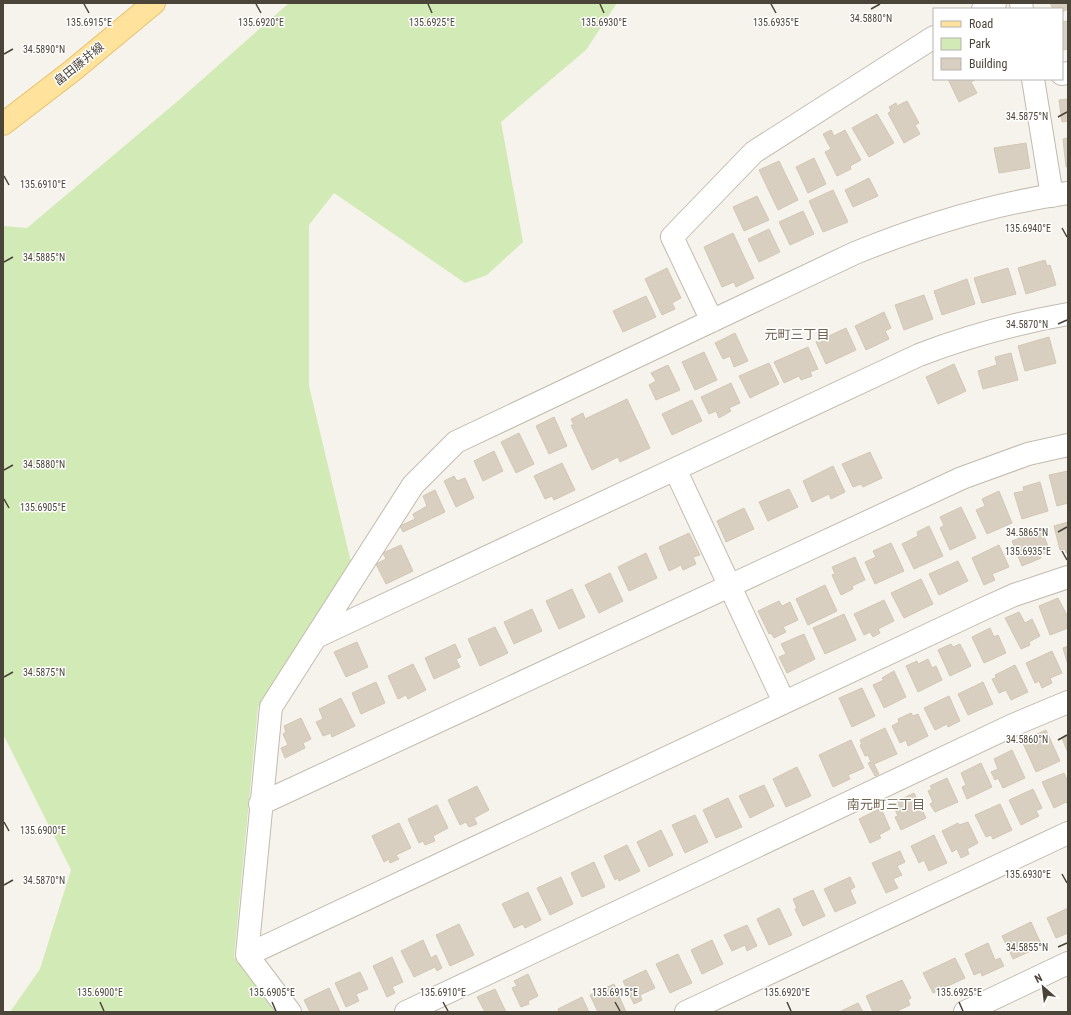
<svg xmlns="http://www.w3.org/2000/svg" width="1071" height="1015" viewBox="0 0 1071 1015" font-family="'Roboto Condensed','Noto Sans JP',sans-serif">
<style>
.green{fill:#d2eab5}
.building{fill:#d8cfc1;stroke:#d3c7b4}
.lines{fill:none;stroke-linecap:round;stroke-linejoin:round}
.minor-casing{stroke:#c2bbae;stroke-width:24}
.major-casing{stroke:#e6c16a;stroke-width:24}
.minor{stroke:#fff;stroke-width:22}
.major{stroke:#ffe39c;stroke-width:22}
.ticks{fill:none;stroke:#4b4439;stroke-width:1.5}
.labels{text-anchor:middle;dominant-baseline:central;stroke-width:3;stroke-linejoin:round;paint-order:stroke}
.street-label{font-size:12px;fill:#4b4439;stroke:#fff}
.neighbourhood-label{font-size:13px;fill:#6e6250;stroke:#fff}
.ticks-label{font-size:10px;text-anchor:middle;fill:#4b4439;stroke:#fff;stroke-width:3;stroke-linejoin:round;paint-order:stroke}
</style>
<rect width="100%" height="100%" fill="#f6f3ec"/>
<!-- green -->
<path class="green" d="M289,3H617L586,50L501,122L523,242L487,275L465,283L334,193L309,225V386L351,562L258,707L234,957L275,1012H10L40,969L71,870L3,734V226L27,228L179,100Z"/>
<!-- building -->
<path class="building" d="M1050,3H1068V9L1062,12V9H1053Z
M1068,21V49L1062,50V22Z
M948,79H976L971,82L977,93L959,102Z
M1068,99V121L1062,122L1059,100Z
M907,101L919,123L915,125L920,134L904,143L888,113L891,111L889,107L896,103L897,106Z
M877,114L894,143L869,157L852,128Z
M831,130L834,136L845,130L861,160L850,166L851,169L837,176L825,152L831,149L823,134Z
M1068,138V167H1066L1063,139Z
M1026,143L1030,168L999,173L994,148Z
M814,158L826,184L808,193L796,167Z
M779,161L798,200L778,210L759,170Z
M869,178L878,196L853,207L845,190Z
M833,190L848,222L823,232L809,201Z
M757,196L769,220L744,231L733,207Z
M803,211L814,234L790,245L779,222Z
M769,229L780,252L759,262L748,239Z
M733,233L754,278L736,287L734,282L722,287L704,247Z
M1045,260L1047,266L1050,265L1056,285L1026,294L1018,268Z
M667,268L681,298L672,303L675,309L662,315L645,279Z
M1008,268L1016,294L982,303L974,278Z
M967,279L975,304L942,315L934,291Z
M924,295L933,319L904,330L895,305Z
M646,296L656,317L623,332L613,311Z
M884,312L891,328L885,331L889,339L866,350L855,326Z
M846,328L856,350L826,364L816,342Z
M735,333L748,361L734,367L730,356L723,359L715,343Z
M1049,337L1056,363L1025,371L1018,346Z
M808,347L818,369L810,372L812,376L801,380L799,376L784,383L774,362Z
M704,352L717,380L695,390L682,362Z
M1011,353L1018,380L983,389L978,371L997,365L995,357Z
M769,363L779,384L750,398L739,376Z
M954,364L966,391L938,404L926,377Z
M668,365L680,390L656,400L649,385L656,381L651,373Z
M731,383L740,403L729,408L731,411L719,418L716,411L709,414L701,397Z
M627,399L650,448L620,462L618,457L592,470L571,425H574L571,419L583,413L585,419Z
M692,400L702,421L672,435L662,414Z
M554,417L567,446L549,454L536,426Z
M519,433L534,464L516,473L501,442Z
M494,451L503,471L483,481L474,461Z
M870,452L882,478L863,487L861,484L853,487L842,464Z
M562,463L575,490L554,500L552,496L545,499L534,476Z
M833,466L845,492L831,499L829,494L812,502L803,481Z
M1068,471V503L1057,506L1049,475Z
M454,476L457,481L465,478L474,498L456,507L444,481Z
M1040,482L1048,511L1022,519L1014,493L1024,491L1023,487Z
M789,489L798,507L768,521L759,502Z
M435,490L445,512L403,532L400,526L415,519L413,514L427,506L423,496Z
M999,491L1012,523L987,534L976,510L985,506L982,499Z
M961,507L976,538L950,550L940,528L944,525L940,517Z
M744,508L754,529L726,542L717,521Z
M1068,522V552L1066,553L1065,549L1060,550L1054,526Z
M929,526L943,556L914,569L902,544L918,536L917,532Z
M1041,529L1050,551L1040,555L1041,558L1022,566L1012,541Z
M689,533L700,555L693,557L696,564L683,570L681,565L669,571L659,547Z
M891,543L904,571L875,584L865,562L876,557L873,551Z
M401,545L413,571L386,584L376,564L386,559L383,553Z
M999,545L1009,567L992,574L995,580L984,585L972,558Z
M646,553L657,578L629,591L618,567Z
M855,557L865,580L852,586L853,589L841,595L832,575L835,574L832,567Z
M958,561L968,581L939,595L929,574Z
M610,573L623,601L599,613L585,585Z
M921,579L933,604L904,618L891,593Z
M825,585L837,611L808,625L796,599Z
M572,589L585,617L559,629L546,601Z
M1058,598L1068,617V628L1050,635L1039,606Z
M884,600L894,621L878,629L880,633L873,637L870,632L864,635L854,614Z
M779,601L782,606L790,602L798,620L783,627L786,632L774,638L771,633L769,634L758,611Z
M532,609L542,631L514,644L504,622Z
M1019,612L1025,623L1032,619L1040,636L1029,642L1030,645L1021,649L1005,618Z
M844,614L856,640L825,654L813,628Z
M495,627L508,653L480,666L468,639Z
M990,628L994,637L998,635L1006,653L984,663L972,637Z
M804,634L815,659L787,673L779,657L786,654L781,644Z
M357,642L368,667L346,677L334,652Z
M455,644L461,657L456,659L460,667L434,679L425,658Z
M951,644L953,647L960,644L971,666L950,676L938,650Z
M1068,646V665L1063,648Z
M1052,651L1062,673L1050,678L1052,683L1042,688L1039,681L1035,683L1026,663Z
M928,659L932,668L936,666L942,680L918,692L906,666L917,661L918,664Z
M413,664L426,690L408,699L406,695L398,699L388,676Z
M1015,665L1028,692L1011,700L1006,690L999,693L992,679L996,678L995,675Z
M894,671L906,697L884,708L873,685L884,680L882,678Z
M376,682L385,703L361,714L352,693Z
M983,682L993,704L968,715L958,694Z
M862,688L875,716L852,727L839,698Z
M949,696L960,721L948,727L947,724L935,730L924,708Z
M341,698L355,726L332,737L331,733L323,736L316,722L323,719L319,709Z
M911,713L913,716L918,714L928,736L908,746L906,740L900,743L892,726L899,722L898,719Z
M301,718L311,739L303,743L305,748L285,758L281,748L288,745L283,734L286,732L284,726Z
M885,728L897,754L874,764L879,774L875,776L868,763L871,762L868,755L865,756L860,745L862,744L860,740Z
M1046,730L1060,761L1036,772L1022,741Z
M1068,735V753L1062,738Z
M851,740L864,768L848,775L850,779L833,787L819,755Z
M1012,750L1025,778L1003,788L998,778L995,780L991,772L998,769L994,759Z
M981,763L992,787L967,799L962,787L966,785L961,773Z
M797,767L811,796L786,807L773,779Z
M1064,773L1068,782V805L1066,802L1054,808L1042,782Z
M947,778L958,802L935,812L930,804L933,802L928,791L932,789L930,786Z
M764,785L774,806L750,818L739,796Z
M477,786L489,810L474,818L477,824L469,827L466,822L460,825L448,800Z
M1033,789L1042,808L1036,811L1039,816L1021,825L1009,800Z
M914,793L926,818L901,830L895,817L898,816L894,807L899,805L897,801Z
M728,798L742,827L716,838L703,810Z
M1000,804L1012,830L993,839L991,835L986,837L975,815Z
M437,805L448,828L433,836L435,841L425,845L423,841L419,843L408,819Z
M881,808L890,829L879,835L881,838L870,843L859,819Z
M695,815L708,842L685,853L672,825Z
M968,822L978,843L967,849L969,854L961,858L957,849L952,852L942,831L958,823L959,825Z
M399,823L411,848L396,855L399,859L390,863L389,859L384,862L372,836Z
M661,830L673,855L649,867L637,842Z
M934,835L947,863L929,871L924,860L919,863L911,846Z
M627,845L640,871L619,881L618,878L615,880L604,856Z
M900,851L905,862L897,866L902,875L893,879L898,888L886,893L872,863Z
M594,862L605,887L582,897L571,873Z
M561,877L573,904L550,915L537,888Z
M850,877L855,887L850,890L856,903L835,912L824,889Z
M813,890L825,916L803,926L795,909L797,908L793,899Z
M528,892L541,920L525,928L523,924L514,928L502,904Z
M779,908L792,935L769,945L757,919Z
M1068,908V933L1056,938L1047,918Z
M1031,922L1042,946L1013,959L1002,936Z
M459,924L474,955L450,966L436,935Z
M747,925L757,946L747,951L745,945L732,951L724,935Z
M423,940L431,958L436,955L442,968L437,971L435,967L414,977L401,951Z
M712,940L723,964L702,974L691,950Z
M988,943L995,960L1000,958L1004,966L982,976L981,972L974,975L965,954Z
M678,954L692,983L670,993L656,964Z
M392,957L403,982L392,987L395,993L387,997L373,966Z
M955,958L965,978L933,993L923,973Z
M646,970L655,988L640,995L642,1000L634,1004L623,981Z
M360,972L368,989L356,994L359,1001L346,1007L335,983Z
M528,974L538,996L528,1001L529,1004L521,1007L512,988L517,986L514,981Z
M902,980L911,998L908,1000L910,1005L895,1012H873L866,996Z
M614,984L626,1012H598L590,995Z
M329,988L340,1012H310L304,1000Z
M495,989L506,1012H485L477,997Z
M582,997L589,1012H559L558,1009Z
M858,1003L863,1012H839Z"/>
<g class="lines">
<!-- minor casing -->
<g class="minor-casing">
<path id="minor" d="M1021,3L1022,9
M983,9L995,3
M1062,74L1068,73
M1033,79L1052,196
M712,321L672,237L754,152L934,37
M675,469L784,702
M316,637L919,355C968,336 1017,323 1068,314
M260,804L962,478L1028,454L1068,445
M247,955L981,610L1014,595L1068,577
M290,1012L247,955L271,707L413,485L456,442L855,253C924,225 994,203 1068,193
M406,1012L1013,725L1068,702
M686,1012L1068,833
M965,1012L1068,963"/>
</g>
<!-- major casing -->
<g class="major-casing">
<path id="major" d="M3,124L72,71L154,3"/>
</g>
<!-- minor -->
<use href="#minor" class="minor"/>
<!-- major -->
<use href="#major" class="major"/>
</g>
<!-- ticks -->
<path class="ticks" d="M84,4L89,13M256,4L261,13M428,4L432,13M600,4L604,13M771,4L776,13M871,9L880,4M4,54L13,49M1058,117L1067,112M4,176L9,185M1062,228L1067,237M4,262L13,257M1058,324L1067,320M4,470L13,465M4,499L9,508M1058,532L1067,527M1062,551L1067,560M4,677L13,672M1058,740L1067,735M4,822L9,831M1062,874L1067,883M4,885L13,880M1058,947L1067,943M100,1002L104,1011M272,1002L276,1011M443,1002L448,1011M615,1002L620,1011M787,1002L791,1011M959,1002L963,1011"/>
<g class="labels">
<!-- street labels -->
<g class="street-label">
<text transform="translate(79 64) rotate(-39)">畠田藤井線</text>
</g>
<!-- neighbourhood labels -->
<g class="neighbourhood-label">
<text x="797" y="334">元町三丁目</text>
<text x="886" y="804">南元町三丁目</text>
</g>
</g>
<g class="ticks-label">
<text x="871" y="22">34.5880°N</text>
<text x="89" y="26">135.6915°E</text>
<text x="261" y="26">135.6920°E</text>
<text x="432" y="26">135.6925°E</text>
<text x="604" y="26">135.6930°E</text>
<text x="776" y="26">135.6935°E</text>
<text x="44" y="53">34.5890°N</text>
<text x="1027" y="120">34.5875°N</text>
<text x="43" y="188">135.6910°E</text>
<text x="1028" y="232">135.6940°E</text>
<text x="44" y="261">34.5885°N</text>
<text x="1027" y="328">34.5870°N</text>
<text x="44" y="468">34.5880°N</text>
<text x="43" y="511">135.6905°E</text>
<text x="1027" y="536">34.5865°N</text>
<text x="1028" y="555">135.6935°E</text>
<text x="44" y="676">34.5875°N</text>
<text x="1027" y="743">34.5860°N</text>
<text x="43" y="834">135.6900°E</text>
<text x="1028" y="878">135.6930°E</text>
<text x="44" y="884">34.5870°N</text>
<text x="1027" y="951">34.5855°N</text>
<text x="100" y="996">135.6900°E</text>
<text x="272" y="996">135.6905°E</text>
<text x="443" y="996">135.6910°E</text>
<text x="615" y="996">135.6915°E</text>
<text x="787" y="996">135.6920°E</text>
<text x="959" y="996">135.6925°E</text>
</g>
<!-- border -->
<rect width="1071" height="1015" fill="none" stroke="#4b4439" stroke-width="8"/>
<!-- legend -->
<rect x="933" y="8" width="130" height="72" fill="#ffffff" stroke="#b7b4b0"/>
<rect x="941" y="21" width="20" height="6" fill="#ffe39c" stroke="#b7b4b0"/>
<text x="969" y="28" font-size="12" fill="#4b4439">Road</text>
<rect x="941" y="38" width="20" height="12" fill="#d2eab5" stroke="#b7b4b0"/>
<text x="969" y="48" font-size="12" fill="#4b4439">Park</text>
<rect x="941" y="58" width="20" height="12" fill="#d8cfc1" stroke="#b7b4b0"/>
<text x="969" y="68" font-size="12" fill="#4b4439">Building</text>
<!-- north arrow -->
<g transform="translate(1043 987) rotate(332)" stroke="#ffffff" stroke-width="3" paint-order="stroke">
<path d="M0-3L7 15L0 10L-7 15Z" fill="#4b4439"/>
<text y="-6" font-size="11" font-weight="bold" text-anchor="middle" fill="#4b4439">N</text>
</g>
</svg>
